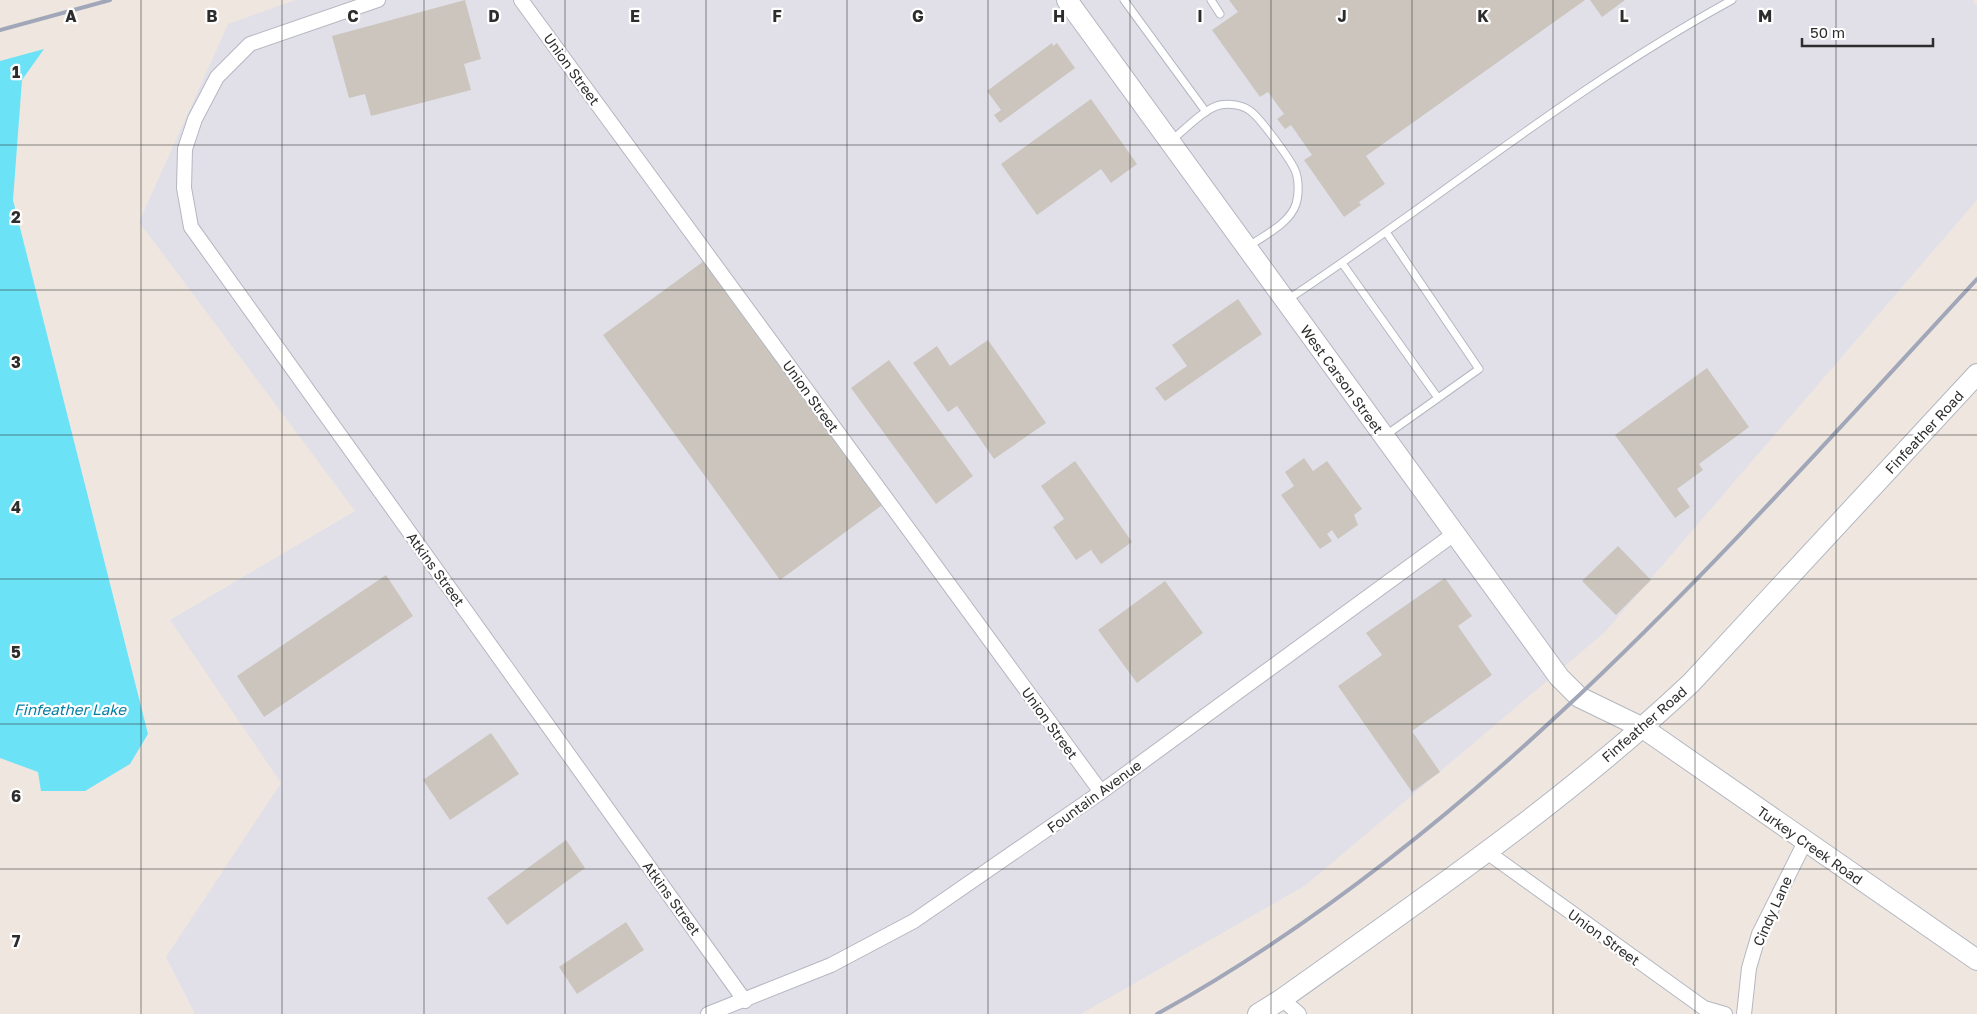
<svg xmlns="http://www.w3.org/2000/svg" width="1977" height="1014" viewBox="0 0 1977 1014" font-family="'Golos Text',sans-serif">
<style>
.industrial{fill:#e1e0e8}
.water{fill:#6ce2f7}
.building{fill:#cbc5bd}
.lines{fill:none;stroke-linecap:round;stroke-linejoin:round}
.lane-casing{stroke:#b3b7c1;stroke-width:9}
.street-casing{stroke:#b3b7c1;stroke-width:16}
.secondary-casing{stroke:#b3b7c1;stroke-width:22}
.lane{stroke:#fff;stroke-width:7}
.street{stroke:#fff;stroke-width:14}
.secondary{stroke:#fff;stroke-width:20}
.rail{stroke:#a1a7b9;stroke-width:4}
.grid{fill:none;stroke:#2d2d2d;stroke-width:1;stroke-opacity:0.55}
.labels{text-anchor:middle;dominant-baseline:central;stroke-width:4.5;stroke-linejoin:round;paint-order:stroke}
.street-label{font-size:14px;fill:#2d2d2d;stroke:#fff}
.water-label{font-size:15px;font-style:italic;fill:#057ea3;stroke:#fff}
.grid-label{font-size:16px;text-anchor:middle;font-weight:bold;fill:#2d2d2d;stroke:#fff;stroke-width:4.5;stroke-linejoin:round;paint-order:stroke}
</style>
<rect width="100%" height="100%" fill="#efe7df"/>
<!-- industrial -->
<path class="industrial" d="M295,0H1973L1977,7V200L1605,632L1306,885L1081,1014H195L166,957L281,783L170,620L355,511L139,222L228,24Z"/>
<!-- water -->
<path class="water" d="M44,49L22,80L13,200L148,734L130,764L85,791H41L38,772L0,758V61Z"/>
<!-- building -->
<path class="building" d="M465,0L481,59L464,64L471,90L371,116L365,94L349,98L332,36Z
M1229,0H1585L1366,156L1385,184L1359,202L1361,205L1344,217L1304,160L1312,155L1291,125L1285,129L1277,119L1284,114L1268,92L1260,97L1212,30L1238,12Z
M1590,0H1625L1602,17Z
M1052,43L1053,46L1057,43L1075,68L1000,123L994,115L1001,110L987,91Z
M1091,99L1137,164L1111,183L1101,169L1037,215L1001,164Z
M708,258L885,503L780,580L603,335Z
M1238,299L1262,334L1165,401L1155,388L1187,366L1172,345Z
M988,340L1046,423L994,459L957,406L948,412L913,363L937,346L950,366Z
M889,360L973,476L936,504L851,388Z
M1707,368L1749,427L1699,464L1703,470L1677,489L1690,507L1675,518L1615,435Z
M1304,458L1313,471L1327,461L1362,509L1354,515L1358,525L1338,539L1332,530L1327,534L1332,541L1320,549L1281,495L1294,486L1285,472Z
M1075,461L1132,542L1101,564L1091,550L1076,560L1053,527L1064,519L1041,486Z
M1618,546L1651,580L1616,615L1582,581Z
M386,575L413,616L264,717L237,676Z
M1445,578L1472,616L1458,626L1492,675L1412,731L1440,772L1412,792L1338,686L1382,655L1366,633Z
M1165,581L1203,633L1137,683L1098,630Z
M491,733L519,774L450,820L423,780Z
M566,840L585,868L507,925L487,898Z
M626,922L644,950L577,994L559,967Z"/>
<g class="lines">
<!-- lane casing -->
<g class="lane-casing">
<path id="lane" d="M1124,0L1206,112
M1211,0L1220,14
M1171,141C1183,131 1205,108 1220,105C1229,103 1242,105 1249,110C1259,116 1290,159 1295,170C1299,179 1299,195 1296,204C1290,223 1265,235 1249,246
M1342,263L1438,398
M1287,300C1437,201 1574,86 1732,0
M1386,435L1479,369L1386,232"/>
</g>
<!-- street casing -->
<g class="street-casing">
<path id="street" d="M378,0L250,44L217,77L195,119L185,149L184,188L191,227L745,1001
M521,0L1101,792
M1487,852L1704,1008L1725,1014
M1282,999L1299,1014
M708,1014L831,965L914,921L1101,792L1454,534
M1744,1014L1749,968L1759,934L1805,842"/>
</g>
<!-- secondary casing -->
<g class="secondary-casing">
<path id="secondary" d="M1067,0L1559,677L1579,697L1643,728L1977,960
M1258,1014L1282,999C1422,899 1566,801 1691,683L1977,374"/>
</g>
<!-- lane -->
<use href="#lane" class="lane"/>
<!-- street -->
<use href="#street" class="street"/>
<!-- secondary -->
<use href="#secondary" class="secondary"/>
<!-- rail -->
<path class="rail" d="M0,30L110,0
M1157,1014C1479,836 1730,546 1977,279"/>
</g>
<!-- grid -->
<path class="grid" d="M141,0V1014M282,0V1014M424,0V1014M565,0V1014M706,0V1014M847,0V1014M988,0V1014M1130,0V1014M1271,0V1014M1412,0V1014M1553,0V1014M1695,0V1014M1836,0V1014M0,145H1977M0,290H1977M0,435H1977M0,579H1977M0,724H1977M0,869H1977"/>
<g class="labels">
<!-- street labels -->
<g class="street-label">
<text transform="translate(572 69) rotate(54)">Union Street</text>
<text transform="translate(1342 379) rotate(54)">West Carson Street</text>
<text transform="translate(811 396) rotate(54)">Union Street</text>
<text transform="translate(1924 432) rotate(-47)">Finfeather Road</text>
<text transform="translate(436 569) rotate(54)">Atkins Street</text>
<text transform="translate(1050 723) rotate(54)">Union Street</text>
<text transform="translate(1644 724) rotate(-41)">Finfeather Road</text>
<text transform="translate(1094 796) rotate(-36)">Fountain Avenue</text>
<text transform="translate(1810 845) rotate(35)">Turkey Creek Road</text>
<text transform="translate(672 898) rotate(54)">Atkins Street</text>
<text transform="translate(1772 911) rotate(-66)">Cindy Lane</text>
<text transform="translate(1604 937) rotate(36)">Union Street</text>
</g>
<!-- water labels -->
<g class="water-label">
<text x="70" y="709">Finfeather Lake</text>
</g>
</g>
<g class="grid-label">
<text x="71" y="22">A</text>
<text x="212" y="22">B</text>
<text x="353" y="22">C</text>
<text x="494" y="22">D</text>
<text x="635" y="22">E</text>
<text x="777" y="22">F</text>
<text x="918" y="22">G</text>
<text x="1059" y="22">H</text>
<text x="1200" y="22">I</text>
<text x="1342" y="22">J</text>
<text x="1483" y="22">K</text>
<text x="1624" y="22">L</text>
<text x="1765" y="22">M</text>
<text x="16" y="78">1</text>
<text x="16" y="223">2</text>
<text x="16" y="368">3</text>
<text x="16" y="513">4</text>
<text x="16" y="658">5</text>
<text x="16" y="802">6</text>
<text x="16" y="947">7</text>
</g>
<!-- scale -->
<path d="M1802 38v8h131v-8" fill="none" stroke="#2d2d2d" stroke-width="2.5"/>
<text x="1810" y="38" font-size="15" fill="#2d2d2d" stroke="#ffffff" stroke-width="4" paint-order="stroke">50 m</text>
</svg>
